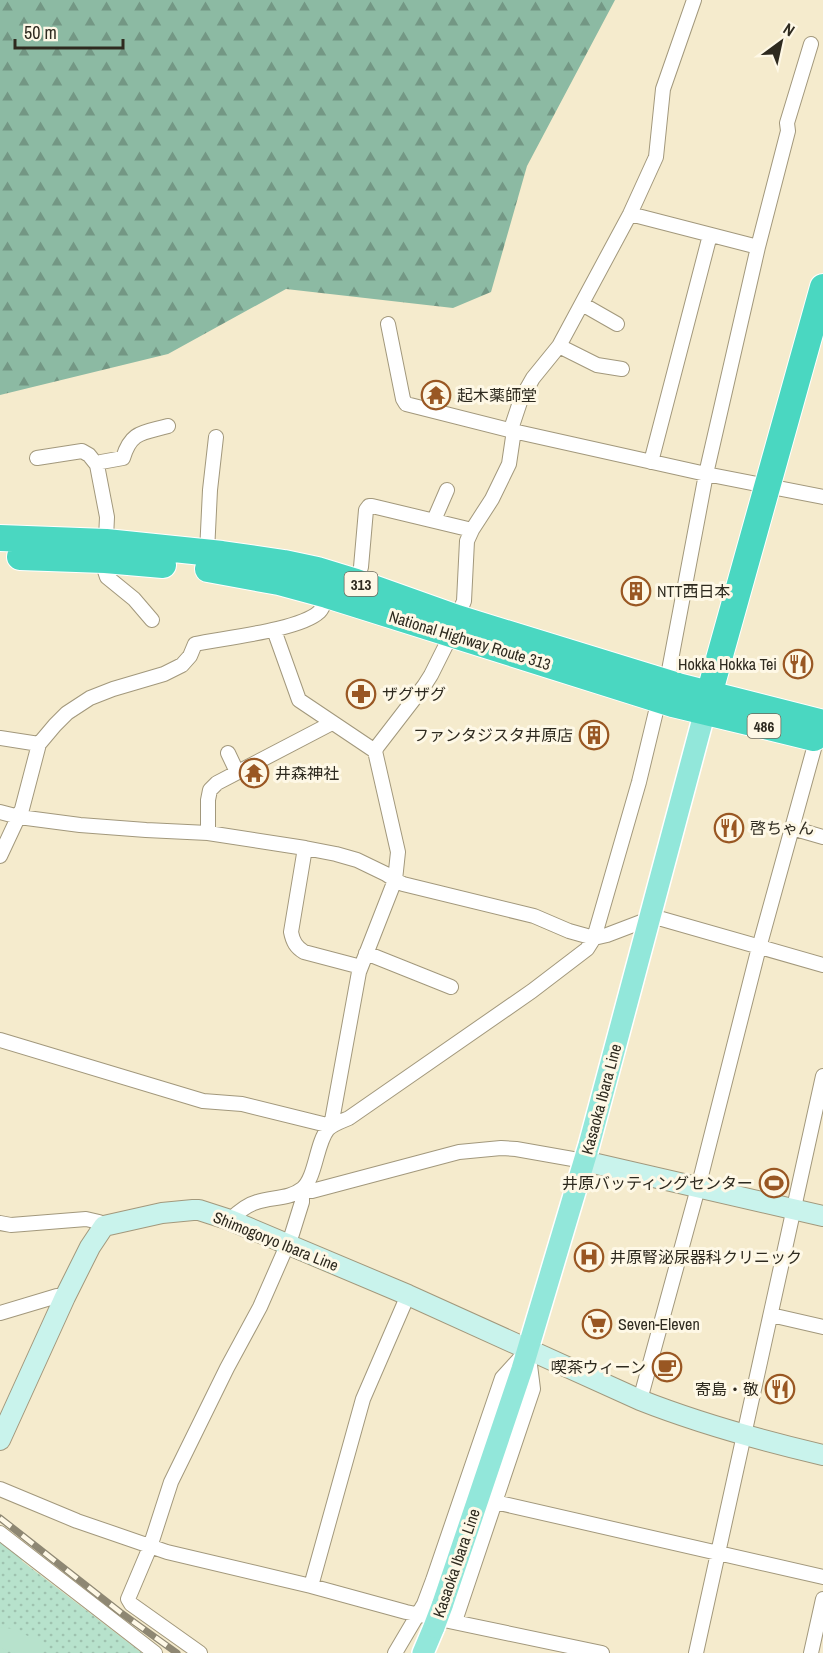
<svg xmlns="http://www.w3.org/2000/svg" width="823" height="1653" viewBox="0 0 823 1653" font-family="'Archivo Narrow','Noto Sans JP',sans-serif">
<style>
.grass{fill:url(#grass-dots)}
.forest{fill:url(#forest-firs)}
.pitch{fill:#b7e2cc}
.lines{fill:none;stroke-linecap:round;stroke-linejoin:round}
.street-casing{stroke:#a2987c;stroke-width:16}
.secondary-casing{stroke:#a2987c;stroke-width:22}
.primary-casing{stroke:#fff;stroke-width:24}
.highway-casing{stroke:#fff;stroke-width:28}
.street{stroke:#fff;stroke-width:14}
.secondary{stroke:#c9f3ec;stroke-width:20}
.primary{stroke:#92e7da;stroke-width:21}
.highway{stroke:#4ad7c1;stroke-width:26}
.rail-casing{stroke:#8e8773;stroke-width:7}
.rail{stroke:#fef8e6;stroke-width:4.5;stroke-dasharray:14;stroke-linecap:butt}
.primary-bridge-casing{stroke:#fff;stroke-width:24;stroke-linecap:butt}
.primary-bridge{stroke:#92e7da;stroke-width:21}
.labels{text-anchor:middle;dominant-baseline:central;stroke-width:6;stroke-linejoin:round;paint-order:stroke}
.shield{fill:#fef8e6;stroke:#6c685b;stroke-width:1.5}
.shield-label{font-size:15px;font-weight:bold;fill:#2e2a1f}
.poi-label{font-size:16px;fill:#2e2a1f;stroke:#fef8e6;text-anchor:start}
.street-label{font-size:16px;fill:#2e2a1f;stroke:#fef8e6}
</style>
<defs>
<pattern id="grass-dots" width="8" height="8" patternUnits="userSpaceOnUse" patternTransform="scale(1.5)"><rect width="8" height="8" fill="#b7e2cc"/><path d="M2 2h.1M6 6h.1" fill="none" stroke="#9ec2af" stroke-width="1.8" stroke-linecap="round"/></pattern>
<pattern id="forest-firs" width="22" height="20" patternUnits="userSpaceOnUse" patternTransform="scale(1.5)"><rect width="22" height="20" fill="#8cbaa3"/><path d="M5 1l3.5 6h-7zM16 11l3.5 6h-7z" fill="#739784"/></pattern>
</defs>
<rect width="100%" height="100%" fill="#f5ebcd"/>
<!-- grass -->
<path class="grass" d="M0,1541L21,1555L22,1561L142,1653H0Z"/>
<!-- forest -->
<path class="forest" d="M0,0H615L527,166L491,292L453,308L286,289L168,354L0,395Z"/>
<!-- pitch -->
<path class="pitch" d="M0,1627L13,1629L30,1637L33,1634L45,1643L38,1653H15L0,1648Z"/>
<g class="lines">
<!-- street casing -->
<g class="street-casing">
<path id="street" d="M630,214L758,247
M582,304L617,324
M388,324L403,399L406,404L513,431L706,474L823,497
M559,346L597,365L622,369
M37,458L82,451L89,455L97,465L107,517L105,560V571L107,577L134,599L152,620
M651,462L710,235
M97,465L101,462L123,458C131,431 143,433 168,426
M434,520L447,490
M207,552L210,490L216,437
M356,582L361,567L366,510L369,506H372L472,530
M274,630L299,700L375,751
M667,681L706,474L758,247L788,131L787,123L811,44
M0,738L39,744
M228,753L237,772
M0,812L19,817L80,825L146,830L208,833L305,848L336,854L357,860L386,874L395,880L403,884L534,916L569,931L594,938L639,782L659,699
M792,828L823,837
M208,833V800L210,790L217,783L332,723
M305,848L291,932C293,942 296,947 304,952L361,967
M0,856L22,809L39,744L55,725L67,713L90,698L113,689L164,674L182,665L190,656L195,644C223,638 300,630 319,612C324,607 325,601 327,595
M366,953L451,987
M0,1040L203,1101L242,1104L331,1126L359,972L395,880L398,852L375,751L377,747L424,686L431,675L446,645L464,601L467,541L472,530L492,499L509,464L513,437L512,426L521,399L533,378L559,346L630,214L656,157L663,89L694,0
M230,1220C238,1212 246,1205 257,1202C271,1197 290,1199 302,1189C316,1178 316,1143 328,1129C333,1124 342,1121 349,1118L532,991L587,949L594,938L607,935L649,919H662L823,965
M0,1223L11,1225L86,1219L99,1222L104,1226
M0,1313L57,1296L65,1297
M771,1315L823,1327
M640,1400L698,1188L757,955L818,734
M0,1489L77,1521L167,1552L311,1586L406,1612L602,1653
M495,1502L823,1577
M0,1533L155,1653
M311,1586L363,1399L408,1295
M455,1621L533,1389L529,1357
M200,1653L131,1604L128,1599L150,1547L171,1482L227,1368L260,1307L292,1234L302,1202V1190L312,1191L459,1152L501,1148L516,1149L584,1161
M395,1653L424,1604L433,1580L502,1378L523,1355
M696,1653L823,1076
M811,1653L823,1599"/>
</g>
<!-- secondary casing -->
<g class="secondary-casing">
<path id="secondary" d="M584,1161L823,1216
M0,1440L65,1297L90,1247L104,1226L162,1213L193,1210H199L230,1220L408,1295L640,1400C701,1424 759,1440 823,1455"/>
</g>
<!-- primary casing -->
<g class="primary-casing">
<path id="primary" d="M442,1606L522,1369L589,1145L705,711
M423,1653L434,1627"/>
</g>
<!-- highway casing -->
<g class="highway-casing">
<path id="highway" d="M0,538L106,542L222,554L284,563L317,570L356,582L457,618L678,686L823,723
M20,557L105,560L163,565
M208,569L279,582L327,595L673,704L814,738
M705,709L823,287"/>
</g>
<!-- street -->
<use href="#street" class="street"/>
<!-- secondary -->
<use href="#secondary" class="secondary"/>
<!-- primary -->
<use href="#primary" class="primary"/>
<!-- highway -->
<use href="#highway" class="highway"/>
<!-- rail casing -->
<g class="rail-casing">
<path id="rail" d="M0,1518L120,1612L177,1653"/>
</g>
<!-- rail -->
<use href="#rail" class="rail"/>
<!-- primary-bridge casing -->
<g class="primary-bridge-casing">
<path id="primary-bridge" d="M434,1627L442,1606"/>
</g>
<!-- primary-bridge -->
<use href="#primary-bridge" class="primary-bridge"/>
</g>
<!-- icons -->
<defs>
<g id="temple-ring" transform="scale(1.5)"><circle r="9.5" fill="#fef8e6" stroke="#995723" stroke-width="1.5"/><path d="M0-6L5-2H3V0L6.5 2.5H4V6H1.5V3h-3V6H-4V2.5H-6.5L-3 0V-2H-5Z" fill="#995723"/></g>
<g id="building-ring" transform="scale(1.5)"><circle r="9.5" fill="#fef8e6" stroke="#995723" stroke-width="1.5"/><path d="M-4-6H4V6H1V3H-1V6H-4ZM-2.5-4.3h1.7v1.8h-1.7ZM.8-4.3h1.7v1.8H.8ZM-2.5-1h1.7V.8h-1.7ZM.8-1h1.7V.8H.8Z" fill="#995723"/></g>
<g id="restaurant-ring" transform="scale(1.5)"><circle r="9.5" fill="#fef8e6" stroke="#995723" stroke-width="1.5"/><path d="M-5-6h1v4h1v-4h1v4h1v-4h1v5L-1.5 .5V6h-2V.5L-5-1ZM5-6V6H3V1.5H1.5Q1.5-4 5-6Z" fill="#995723"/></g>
<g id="pharmacy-ring" transform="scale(1.5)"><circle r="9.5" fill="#fef8e6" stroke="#995723" stroke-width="1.5"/><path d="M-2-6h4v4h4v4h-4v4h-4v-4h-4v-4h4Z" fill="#995723"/></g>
<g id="stadium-ring" transform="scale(1.5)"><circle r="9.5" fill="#fef8e6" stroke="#995723" stroke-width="1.5"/><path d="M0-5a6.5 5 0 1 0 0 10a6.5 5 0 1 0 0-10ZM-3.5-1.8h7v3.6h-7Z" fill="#995723"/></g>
<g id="hospital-ring" transform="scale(1.5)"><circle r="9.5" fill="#fef8e6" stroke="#995723" stroke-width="1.5"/><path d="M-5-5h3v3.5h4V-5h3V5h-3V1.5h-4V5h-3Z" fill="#995723"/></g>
<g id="supermarket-ring" transform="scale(1.5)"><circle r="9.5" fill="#fef8e6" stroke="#995723" stroke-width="1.5"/><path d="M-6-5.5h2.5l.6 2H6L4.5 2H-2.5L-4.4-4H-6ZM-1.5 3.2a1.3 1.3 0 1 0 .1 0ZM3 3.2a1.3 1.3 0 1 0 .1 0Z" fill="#995723"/></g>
<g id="cafe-ring" transform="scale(1.5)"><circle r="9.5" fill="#fef8e6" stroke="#995723" stroke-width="1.5"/><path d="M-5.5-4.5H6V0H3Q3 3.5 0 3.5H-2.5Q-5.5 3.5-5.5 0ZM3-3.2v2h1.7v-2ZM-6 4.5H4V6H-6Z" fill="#995723"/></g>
</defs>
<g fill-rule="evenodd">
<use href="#temple-ring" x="436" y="395"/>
<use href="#building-ring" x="636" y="591"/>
<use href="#restaurant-ring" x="798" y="664"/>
<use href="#pharmacy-ring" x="361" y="694"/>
<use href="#building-ring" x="594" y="735"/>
<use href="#temple-ring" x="254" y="773"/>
<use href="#restaurant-ring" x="729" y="828"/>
<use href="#stadium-ring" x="774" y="1183"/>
<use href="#hospital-ring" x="589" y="1257"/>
<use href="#supermarket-ring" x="597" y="1324"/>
<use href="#cafe-ring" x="667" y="1367"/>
<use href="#restaurant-ring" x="780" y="1389"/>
</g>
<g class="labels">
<!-- shield labels -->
<g class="shield">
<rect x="344.5" y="572" width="33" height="24" rx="4.5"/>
<rect x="747.5" y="714" width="33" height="24" rx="4.5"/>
</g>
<g class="shield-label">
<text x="361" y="584">313</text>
<text x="764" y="726">486</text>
</g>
<!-- poi labels -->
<g class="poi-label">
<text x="457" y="395">起木薬師堂</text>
<text x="657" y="591">NTT西日本</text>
<text x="777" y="664" text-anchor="end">Hokka Hokka Tei</text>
<text x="382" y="694">ザグザグ</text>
<text x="573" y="735" text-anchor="end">ファンタジスタ井原店</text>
<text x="275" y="773">井森神社</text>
<text x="750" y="828">啓ちゃん</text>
<text x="753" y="1183" text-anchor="end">井原バッティングセンター</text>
<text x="610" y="1257">井原腎泌尿器科クリニック</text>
<text x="618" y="1324">Seven-Eleven</text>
<text x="646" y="1367" text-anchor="end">喫茶ウィーン</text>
<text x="759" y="1389" text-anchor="end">寄島・敬</text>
</g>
<!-- street labels -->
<g class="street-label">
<text transform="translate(470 640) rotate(17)">National Highway Route 313</text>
<text transform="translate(601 1099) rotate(-75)">Kasaoka Ibara Line</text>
<text transform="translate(276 1241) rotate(22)">Shimogoryo Ibara Line</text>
<text transform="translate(456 1563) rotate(-71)">Kasaoka Ibara Line</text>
</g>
</g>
<!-- north arrow -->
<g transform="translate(781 42) rotate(33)" stroke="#fef8e6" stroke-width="4.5" paint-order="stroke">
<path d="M0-4.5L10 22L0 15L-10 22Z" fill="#2e2a1f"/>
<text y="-9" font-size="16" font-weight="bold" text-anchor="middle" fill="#2e2a1f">N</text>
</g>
<!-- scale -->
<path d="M15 39v9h108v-9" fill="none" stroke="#2e2a1f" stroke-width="3"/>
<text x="24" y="39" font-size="18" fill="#2e2a1f" stroke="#fef8e6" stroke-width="4.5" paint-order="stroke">50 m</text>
</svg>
